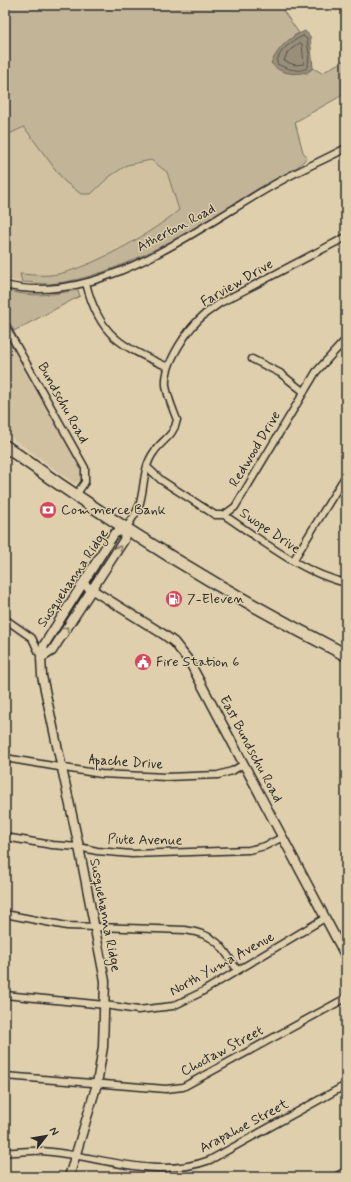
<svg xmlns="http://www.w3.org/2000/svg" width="351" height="1182" viewBox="0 0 351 1182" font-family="Mynerve,sans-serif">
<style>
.built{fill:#d1c1a1}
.green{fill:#c2b497;stroke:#767061}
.water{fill:#988e79;stroke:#6c665a}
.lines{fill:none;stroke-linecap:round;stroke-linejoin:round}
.shore{stroke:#57534a;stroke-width:1}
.minor-casing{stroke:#2b2b2b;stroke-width:9}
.tertiary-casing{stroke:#2b2b2b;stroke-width:11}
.trunk-casing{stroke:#2b2b2b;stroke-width:14}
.minor{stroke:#e0cfac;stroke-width:6}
.tertiary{stroke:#e0cfac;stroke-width:8}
.trunk{stroke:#e0cfac;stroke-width:11}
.oneway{stroke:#867d6c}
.labels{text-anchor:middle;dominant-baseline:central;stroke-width:3;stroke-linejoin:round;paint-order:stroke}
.street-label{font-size:14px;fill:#2b2b2b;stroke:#e0cfac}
.poi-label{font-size:14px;fill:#2b2b2b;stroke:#e0cfac;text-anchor:start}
</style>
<rect width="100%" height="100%" fill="#e0cfac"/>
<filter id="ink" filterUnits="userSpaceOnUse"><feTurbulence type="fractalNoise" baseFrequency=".025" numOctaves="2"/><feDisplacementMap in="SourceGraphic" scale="8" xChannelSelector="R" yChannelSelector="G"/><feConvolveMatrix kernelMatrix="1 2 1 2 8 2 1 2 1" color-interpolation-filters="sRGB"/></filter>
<g filter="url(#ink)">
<!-- built -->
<path class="built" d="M24,127L91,194L109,177L127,165L151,160L167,171L179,210L165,222L98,260L66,272L49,275L20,274L22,282L5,279V136Z
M5,333L82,468V477L79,481L74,483L5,433Z"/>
<!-- green -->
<path class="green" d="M5,5H279L299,33L293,36L306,74L313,68L322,73L346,59V93L295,122L303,152L307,157C297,172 274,179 259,188C199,225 121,278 49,284C40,284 31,282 22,282L20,274C35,275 51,277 66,272C99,263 153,232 179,210L167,172L151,160L127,165L109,177L91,194H81L64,181L24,127L5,136Z
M5,289C28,299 54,294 78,290L80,296L14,331L5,313Z"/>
<!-- water -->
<path class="water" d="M305,31L310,36L313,68C302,77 280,75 271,63C279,47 288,38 305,31Z"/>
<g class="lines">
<!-- shore -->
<path class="shore" d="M303,36L307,39L309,54L308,67C299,74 286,68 277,64C277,51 292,41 303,36Z
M300,43L302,44L304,64L295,65L284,61L287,53Z"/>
<!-- minor casing -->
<g class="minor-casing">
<path id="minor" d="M86,283C99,336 121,346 168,367
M5,285C101,309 204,222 284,179C304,168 326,159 346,148
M5,325L85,468V482L76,495
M252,359L280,373L304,392
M147,467L161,480L215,515H224C263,541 300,572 346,583
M224,515L235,507L316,372L346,339
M126,528C131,521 136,514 139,506C145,489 142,468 154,452C162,440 174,436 177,420C173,409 167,396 166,385C164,363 189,327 205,314C210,310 215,307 220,303L346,237
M293,561L346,475
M5,619L32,638L41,657
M5,758L101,774L166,777L218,775L232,771L244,764
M5,837L52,845L79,847L97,851L132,854L249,850L265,846L283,837
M5,914L67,926L185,930C215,934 222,945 237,970
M5,995L105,1005L138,1010L173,1006L200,993L325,918
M5,1076L166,1089L183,1087L346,998
M5,1152C17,1153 29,1150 42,1151C98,1155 154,1181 210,1160L346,1085
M335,1177L346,1171"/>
</g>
<!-- tertiary casing -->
<g class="tertiary-casing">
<path id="tertiary" d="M83,584L163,634L174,642L189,661L346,957
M41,658L52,651L124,540L126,528
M69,1177L97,1084L103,1047L105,981L79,847L42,676L41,658L44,645L114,534L126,528"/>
</g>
<!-- trunk casing -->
<g class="trunk-casing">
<path id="trunk" d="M5,446C113,524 228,595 346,655"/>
</g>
<!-- minor -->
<use href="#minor" class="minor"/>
<!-- tertiary -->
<use href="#tertiary" class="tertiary"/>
<!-- trunk -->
<use href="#trunk" class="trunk"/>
</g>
<!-- one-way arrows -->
<defs><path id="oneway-chevron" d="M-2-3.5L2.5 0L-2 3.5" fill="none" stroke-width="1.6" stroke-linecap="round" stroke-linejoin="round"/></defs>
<g class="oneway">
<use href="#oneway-chevron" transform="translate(119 548) rotate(-57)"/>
<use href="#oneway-chevron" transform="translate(66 629) rotate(-58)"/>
</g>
</g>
<!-- icons -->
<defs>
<g id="bank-disc" transform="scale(0.9)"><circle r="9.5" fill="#d1495b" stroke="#e0cfac"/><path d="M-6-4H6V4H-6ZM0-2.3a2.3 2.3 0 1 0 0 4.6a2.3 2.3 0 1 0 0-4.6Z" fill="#fff"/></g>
<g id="fuel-disc" transform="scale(0.9)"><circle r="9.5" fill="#d1495b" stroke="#e0cfac"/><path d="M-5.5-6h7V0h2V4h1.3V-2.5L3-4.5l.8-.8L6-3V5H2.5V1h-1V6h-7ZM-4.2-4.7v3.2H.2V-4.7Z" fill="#fff"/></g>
<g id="civic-disc" transform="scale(0.9)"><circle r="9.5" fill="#d1495b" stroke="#e0cfac"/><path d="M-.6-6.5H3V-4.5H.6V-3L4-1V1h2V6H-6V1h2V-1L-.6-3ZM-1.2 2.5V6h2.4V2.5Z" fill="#fff"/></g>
</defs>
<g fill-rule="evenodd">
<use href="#bank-disc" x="48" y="510"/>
<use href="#fuel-disc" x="174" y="599"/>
<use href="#civic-disc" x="143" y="662"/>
</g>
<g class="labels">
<!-- street labels -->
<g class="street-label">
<text transform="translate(176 228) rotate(-28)">Atherton Road</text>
<text transform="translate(237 283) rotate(-30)">Farview Drive</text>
<text transform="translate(63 403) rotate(61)">Bundschu Road</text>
<text transform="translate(255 449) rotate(-59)">Redwood Drive</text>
<text transform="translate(270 531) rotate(34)">Swope Drive</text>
<text transform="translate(73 578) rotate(-56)">Susquehanna Ridge</text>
<text transform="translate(251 749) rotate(62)">East Bundschu Road</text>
<text transform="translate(126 762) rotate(4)">Apache Drive</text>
<text transform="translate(145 840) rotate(1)">Piute Avenue</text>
<text transform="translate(105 915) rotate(79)">Susquehanna Ridge</text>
<text transform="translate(222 964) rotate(-29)">North Yuma Avenue</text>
<text transform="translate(222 1051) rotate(-28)">Choctaw Street</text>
<text transform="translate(244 1126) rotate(-28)">Arapahoe Street</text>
</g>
<!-- poi labels -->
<g class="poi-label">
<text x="61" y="510">Commerce Bank</text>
<text x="187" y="599">7-Eleven</text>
<text x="156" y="662">Fire Station 6</text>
</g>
</g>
<!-- margin -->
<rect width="351" height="1182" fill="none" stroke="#e0cfac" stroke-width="20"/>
<rect x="10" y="10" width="331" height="1162" fill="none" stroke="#2b2b2b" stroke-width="1.5" filter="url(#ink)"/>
<!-- north arrow -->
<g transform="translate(46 1136) rotate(59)" stroke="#e0cfac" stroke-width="3" paint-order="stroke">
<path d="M0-3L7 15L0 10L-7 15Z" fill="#2b2b2b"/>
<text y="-6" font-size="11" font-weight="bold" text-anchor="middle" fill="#2b2b2b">N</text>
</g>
</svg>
